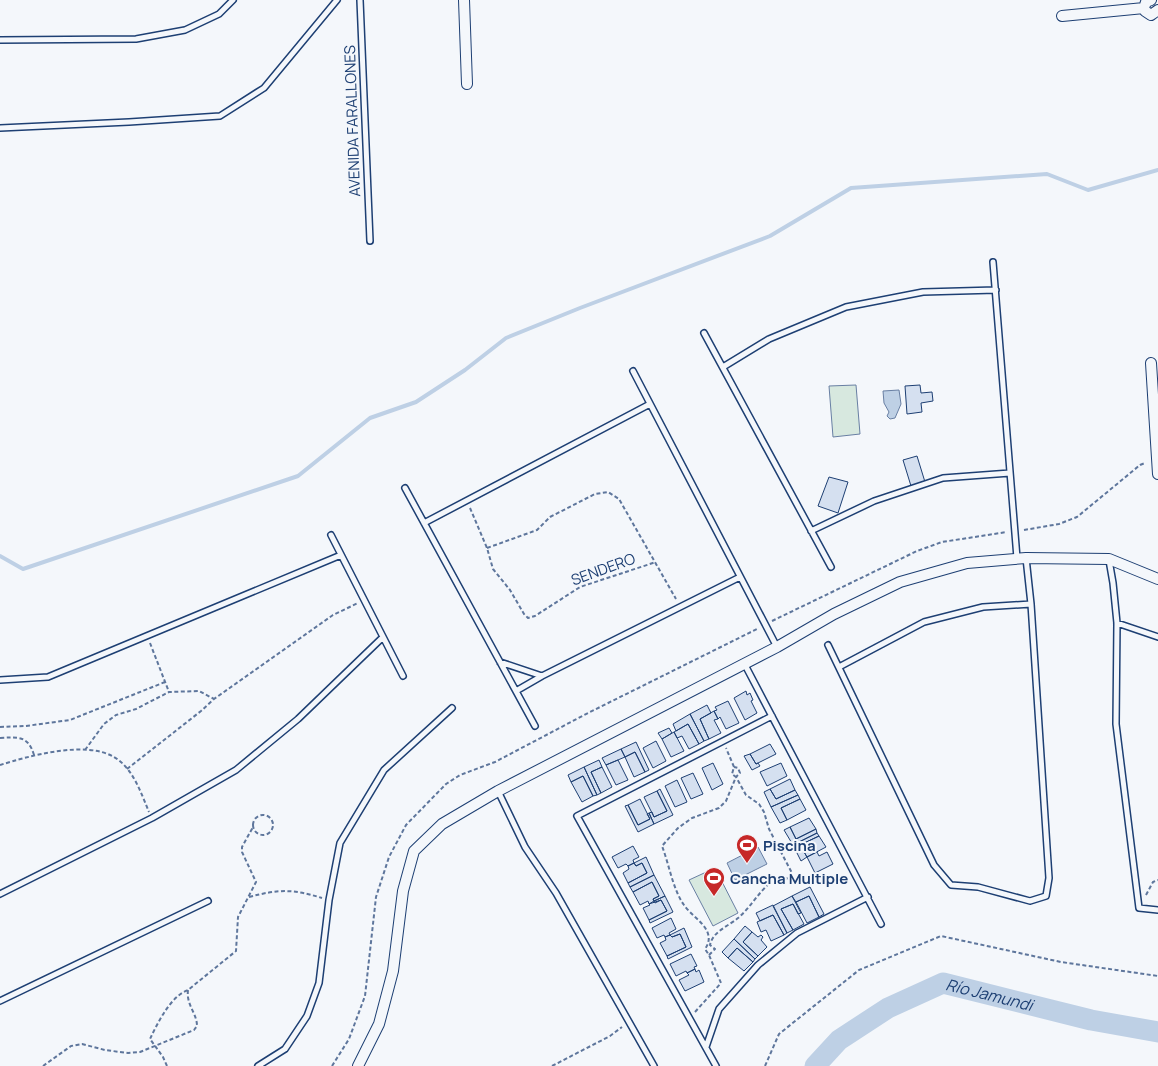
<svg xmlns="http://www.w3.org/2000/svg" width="1158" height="1066" viewBox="0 0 1158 1066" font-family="Manrope,sans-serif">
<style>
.pitch{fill:#d7e8df;stroke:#687fa3}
.water{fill:#bed0e5;stroke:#687fa3}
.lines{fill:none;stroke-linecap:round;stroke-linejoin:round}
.stream{stroke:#bed0e5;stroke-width:4}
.river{stroke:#bed0e5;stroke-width:21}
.building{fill:#d5e0f0;stroke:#1d3f73}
.service-casing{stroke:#1d3f73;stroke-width:8}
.minor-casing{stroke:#1d3f73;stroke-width:12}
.path{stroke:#5e769c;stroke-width:2;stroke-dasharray:4 2.5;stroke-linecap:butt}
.service{stroke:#f4f7fb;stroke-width:5}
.minor{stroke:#f4f7fb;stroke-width:10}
.labels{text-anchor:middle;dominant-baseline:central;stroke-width:4;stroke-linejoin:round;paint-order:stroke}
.street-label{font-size:15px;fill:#1d3f73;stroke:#f4f7fb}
.poi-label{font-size:15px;font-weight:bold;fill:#1d3f73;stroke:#f4f7fb;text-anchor:start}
.water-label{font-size:16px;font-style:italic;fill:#1d3f73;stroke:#f4f7fb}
</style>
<rect width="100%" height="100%" fill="#f4f7fb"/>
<!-- pitch -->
<path class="pitch" d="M856,385L860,434L833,437L829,386Z
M715,868L738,913L713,926L689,880Z"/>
<!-- water -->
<path class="water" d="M899,390L901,404L895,418L890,419L887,416L889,412L884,403L883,391Z
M758,847L767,864L735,880L727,863Z"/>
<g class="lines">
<!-- stream -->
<path class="stream" d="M0,556L23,569L298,476L370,418L416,402L465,370L506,338L580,308L770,236L851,188L1047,174L1088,190L1158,170"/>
<!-- river -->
<path class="river" id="s1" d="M815,1066L839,1040L888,1008L943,983L1091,1020L1158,1032"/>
</g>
<!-- building -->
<path class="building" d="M920,385L921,393L932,392L933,401L921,403L922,412L907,414L905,386Z
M917,456L925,482L911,486L903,460Z
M829,477L848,482L838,513L818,506Z
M746,691L747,695L750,693L753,700L751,701L757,713L745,720L734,698Z
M728,701L739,723L726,729L720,717L718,719L714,711L717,710L715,707Z
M707,705L711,713L700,719L709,739L704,741L690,714Z
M714,711L718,719L714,720L721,733L709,739L700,719Z
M690,714L704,741L699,744L688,724L676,731L673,724Z
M688,724L699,744L689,749L682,736L677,738L674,732Z
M669,728L672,733L662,739L658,733Z
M674,732L684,751L671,757L662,739Z
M656,741L666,761L653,768L643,748Z
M636,742L649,770L645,772L635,752L625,757L621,749Z
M770,744L776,754L756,764L750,754Z
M621,749L625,757L606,765L602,758Z
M635,752L645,772L634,777L625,757Z
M750,754L756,764L758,763L760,766L752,770L744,756Z
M599,760L602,767L591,772L601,793L597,795L584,767Z
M618,760L628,780L616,785L606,765Z
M713,763L723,784L712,790L702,768Z
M781,763L787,776L767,786L760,772Z
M584,767L597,795L593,796L583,776L571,782L568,775Z
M602,767L612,787L601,793L591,772Z
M693,773L703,794L691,799L681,778Z
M583,776L593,796L582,802L571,782Z
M790,779L795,790L776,799L770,789Z
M677,780L687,802L675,807L665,786Z
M660,789L673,815L654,824L649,813L652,812L654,817L667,811L657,791Z
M770,789L776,799L795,790L798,795L771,807L764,792Z
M657,791L667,811L654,817L644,797Z
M798,795L800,799L781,808L787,820L780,823L771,807Z
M640,799L650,819L638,825L628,805Z
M800,799L806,810L787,820L781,808Z
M628,805L638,825L650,819L647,814L649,813L654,824L638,832L625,806Z
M809,818L816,829L796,839L790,827Z
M790,827L796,839L816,829L817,833L793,845L784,830Z
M817,833L819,836L800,845L807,857L801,861L793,845Z
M819,836L826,847L807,857L800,845Z
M633,846L639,857L633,860L634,863L628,866L626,864L618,868L612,857Z
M817,852L819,856L827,852L833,864L815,873L807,857Z
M646,857L654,875L630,887L628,883L647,873L642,863L636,866L634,863Z
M634,863L636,866L642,863L647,873L628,883L623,873L629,869L628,866Z
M654,875L665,896L654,901L653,899L659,896L652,882L633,892L630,887Z
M652,882L659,896L653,899L654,901L649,904L648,901L640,905L633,892Z
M810,887L824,914L819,917L809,896L796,902L792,896Z
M665,896L673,912L650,923L649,920L667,911L661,900L655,903L654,901Z
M792,896L801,913L798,914L793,904L781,909L793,930L787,933L773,906Z
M809,896L819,917L807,923L796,902Z
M661,900L667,911L649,920L643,908L650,905L649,904Z
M793,904L804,924L793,930L781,909Z
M773,905L787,933L784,935L773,915L760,921L756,913Z
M773,915L784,935L771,941L766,930L761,932L757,922Z
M671,918L676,929L669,933L670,935L665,937L664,935L657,938L652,928Z
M745,926L752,932L743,942L758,956L755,959L734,939Z
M684,928L692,947L668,959L667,956L686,947L680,934L672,937L670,935Z
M752,932L758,937L761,935L763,937L761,940L767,947L758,956L743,942Z
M680,934L686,947L667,956L660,943L666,940L665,937L670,935L672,937Z
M734,939L755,959L753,962L737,948L728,958L722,952Z
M737,948L753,962L744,971L728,958Z
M691,954L697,966L694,967L695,969L687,973L686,971L676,976L670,964Z
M695,969L696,972L699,970L704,982L685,991L679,980L689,975L687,973Z"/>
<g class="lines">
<!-- service casing -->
<g class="service-casing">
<path id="service" d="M360,0L370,241
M0,40L136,39L185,30L219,14L233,0
M0,128L129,122L220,116L264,88L337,0
M993,262L1017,558
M704,333L831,567
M723,367L769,339L846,307L923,292L996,290
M633,371L777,647
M405,488L535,726
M424,523L650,404
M811,531L874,501L943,478L1010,473
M331,535L403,676
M1109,560L1113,583L1117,623L1116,724L1139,908L1158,910
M1117,623L1158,637
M828,645L934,865L951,885L978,887L1030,901L1046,896L1049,878L1031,604L1026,558
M500,662L542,676
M744,663L881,924
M839,667L924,622L983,607L1031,604
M0,680L48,677L341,555
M516,691L542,676L740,577
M498,791L525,847L556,893L654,1066
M0,894L152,818L236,770L298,719L382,638
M0,1001L208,901
M706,1047L719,1009L758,965L797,933L868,897
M258,1066L285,1049L307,1016L319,983L329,900L340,843L384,770L452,708
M716,1066L577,816L772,716"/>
</g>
<!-- minor casing -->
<g class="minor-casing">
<path id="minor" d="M464,0L467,84
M1144,8L1145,11L1151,15L1158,10
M1144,8L1146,2L1151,0
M1062,16L1144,8
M1151,363L1158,474
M358,1066L379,1024L393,971L403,891L414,851L442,824L498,791L777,647L834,614L900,582L967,563L1026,558L1109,559L1158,579"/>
</g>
<!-- path -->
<path class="path" d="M470,508L487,548L493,569L510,590L524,614L528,618L535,616L580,587L656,562
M1024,530L1059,524L1077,517L1140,465L1145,463
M487,548L537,530L550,517L595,494L608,492L619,499L676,599
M772,621L917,551L942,542L1007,532
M150,643L169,692
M0,727L26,726L70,720L165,682
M0,738C17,737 28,735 34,755
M85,750L104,724L116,715L136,709L169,692L199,691L214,699
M0,765C29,756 85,740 114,757C133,768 141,793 149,812
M127,769L201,711L214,699L333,615L358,603
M253 825a10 10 0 1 1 20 0a10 10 0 1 1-20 0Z
M1146,895L1153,882L1158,880
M249,897C279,889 293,889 322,898
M709,955L715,949L710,945C713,931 729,926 738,918C750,908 758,893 770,883L775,880L790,878L792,873L769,829L764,812L759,804L746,795L736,777L740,773L738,768L734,767
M695,1012L721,983L709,955L705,949C709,943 710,938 707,931C702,921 690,914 684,905C673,890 669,864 662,846L678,828L692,818L719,808L726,801L736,777L732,774L734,767L726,748
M43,1066L71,1046L82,1044L105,1050L128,1053L140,1052L194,1030L197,1026C197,1013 186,1005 188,990
M167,1066L163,1057L150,1039C158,1022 171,996 188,990L236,951L238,917L256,882L242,852V847L253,827
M332,1066L349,1039L365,996L376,897L389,857L406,825L446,784L460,775L495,762L588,713L759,628
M552,1066L610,1036L622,1027
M765,1066L779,1034L859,970L941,936L1061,962L1158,976"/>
<!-- service -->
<use href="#service" class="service"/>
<!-- minor -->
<use href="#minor" class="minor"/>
</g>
<!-- icons -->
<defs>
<g id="stadium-pin" transform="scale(1.125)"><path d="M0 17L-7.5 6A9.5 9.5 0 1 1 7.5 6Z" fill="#c62828" stroke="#f4f7fb"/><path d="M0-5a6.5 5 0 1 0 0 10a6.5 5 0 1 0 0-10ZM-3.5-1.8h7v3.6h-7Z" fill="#fff"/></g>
</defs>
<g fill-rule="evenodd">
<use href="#stadium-pin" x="747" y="845"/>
<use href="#stadium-pin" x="714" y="878"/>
</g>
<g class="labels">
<!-- street labels -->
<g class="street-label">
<text transform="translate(352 121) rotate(-92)">AVENIDA FARALLONES</text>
<text transform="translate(603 569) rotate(-20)">SENDERO</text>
</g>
<!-- poi labels -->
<g class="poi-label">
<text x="763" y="845">Piscina</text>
<text x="730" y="878">Cancha Multiple</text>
</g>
<!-- water labels -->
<g class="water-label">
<text stroke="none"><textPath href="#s1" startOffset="202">Río Jamundi</textPath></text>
</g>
</g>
</svg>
